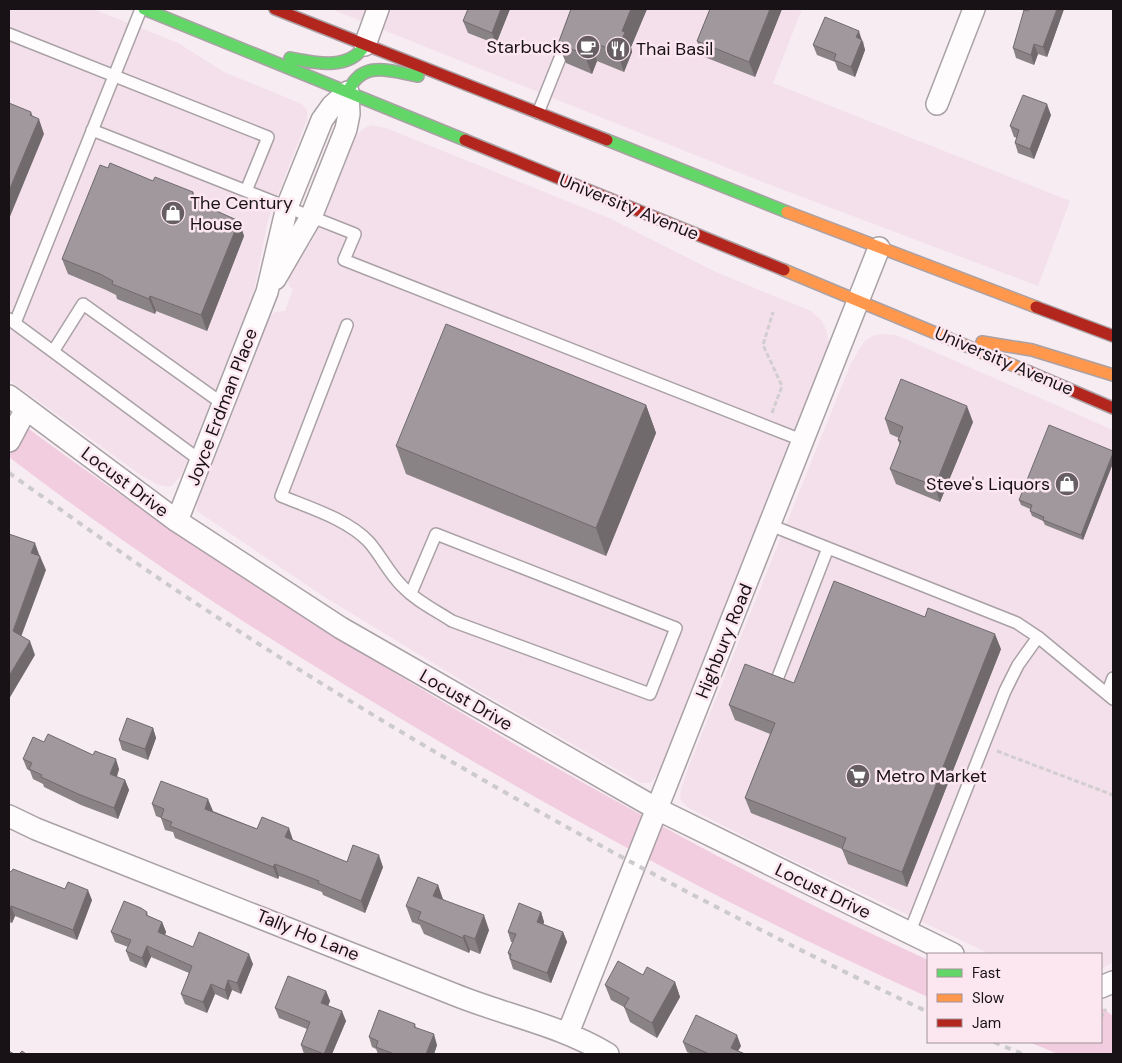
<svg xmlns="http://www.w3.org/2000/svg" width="1122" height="1063" viewBox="0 0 1122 1063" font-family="'DM Sans',sans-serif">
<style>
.built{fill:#f4e0ea}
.green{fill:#f2ccdf}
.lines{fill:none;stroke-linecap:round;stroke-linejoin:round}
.lane-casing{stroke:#a9a1a5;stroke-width:14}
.street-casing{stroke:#a9a1a5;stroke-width:24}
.fast-casing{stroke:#a9a1a5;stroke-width:14}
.slow-casing{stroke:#a9a1a5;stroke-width:14}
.jam-casing{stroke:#a9a1a5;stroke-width:14}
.path{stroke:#d2cecf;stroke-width:3;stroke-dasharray:5 2.5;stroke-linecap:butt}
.lane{stroke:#fefcfd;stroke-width:11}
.street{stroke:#fefcfd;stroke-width:21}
.fast{stroke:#63d668;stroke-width:11}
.slow{stroke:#ff974d;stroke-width:11}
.jam{stroke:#b3261e;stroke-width:11}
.rail{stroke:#cccacc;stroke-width:4;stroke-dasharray:6 6;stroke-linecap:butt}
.wall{fill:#8a8386}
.shaded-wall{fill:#706a6d}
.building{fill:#a0989c;stroke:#706a6d}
.labels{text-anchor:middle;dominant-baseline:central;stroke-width:5;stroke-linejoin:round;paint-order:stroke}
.poi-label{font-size:18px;fill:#181115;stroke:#fce7f1;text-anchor:start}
.street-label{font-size:18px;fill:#181115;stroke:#fce7f1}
</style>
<rect width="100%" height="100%" fill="#f7ecf1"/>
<!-- built -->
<path class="built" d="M9,9H93L178,43L224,72L302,104L307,110V120L268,220L253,297L181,476L170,487L158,485L142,476L9,380Z
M331,9H802L773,83L1070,201L1038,286L760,181Z
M370,125L386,128L609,218L718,273L811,311L822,321L826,329L829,342L827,350L659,773L650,783H641L484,694L323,596L197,511L196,501L267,318L275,312L285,311L293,289L289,286L288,278L314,238L354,139L362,130Z
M881,334L896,335L1113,430V962L1101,969V954H990L763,846L687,807L680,799L681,789L688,768L851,363L864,342L872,336Z"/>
<!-- green -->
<path class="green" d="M9,414C73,463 140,508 207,553C334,638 464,717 598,791C706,851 815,909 928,960V997C766,925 610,841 457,752C303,662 151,566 9,457Z
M1101,1007L1113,1016V1054H1058L1029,1042H1101Z"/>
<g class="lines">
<!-- lane casing -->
<g class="lane-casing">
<path id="lane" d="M9,34L268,137L246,191
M538,113L568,38
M92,130L355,234L344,260L804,441
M9,319L201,461
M15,323L141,9
M347,325L281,496C310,508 347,519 369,542C381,556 389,573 402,586C416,601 435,610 452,621L650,694L676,628L436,534L411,593
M54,350L83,304L223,404
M770,525L1017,623L1038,637L1113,699
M778,677L828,548
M1107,694L1113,678
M909,934L1005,691L1018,665L1038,637"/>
</g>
<!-- street casing -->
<g class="street-casing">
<path id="street" d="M365,45L378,9
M937,104L974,9
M275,279L311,217L346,129L349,114L348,92
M9,396L177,521L341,628L657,809L953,954
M9,441L26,409
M177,521L267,292L287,207L322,120L332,106L348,92
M9,816L36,829C175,883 314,938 453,994C504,1015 560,1025 608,1054
M1101,987L1113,982
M568,1033L879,248"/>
</g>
<!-- fast casing -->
<g class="fast-casing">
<path id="fast" d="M144,9L465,140
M290,58C316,63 349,71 365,45
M348,92C362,59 390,71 418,76
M607,140L787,212"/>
</g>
<!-- slow casing -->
<g class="slow-casing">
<path id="slow" d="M787,212L1036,307
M784,270L1029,372
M982,342L1032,350L1113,375"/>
</g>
<!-- jam casing -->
<g class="jam-casing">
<path id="jam" d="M275,9L607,140
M465,140L784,270
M1036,307L1113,336
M1029,372L1113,408"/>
</g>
<!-- path -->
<path class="path" d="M772,413L782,386L763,345L773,312
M997,751L1113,795
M1101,1018L1106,1009"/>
<!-- lane -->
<use href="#lane" class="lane"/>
<!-- street -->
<use href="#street" class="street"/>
<!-- fast -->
<use href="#fast" class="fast"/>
<!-- slow -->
<use href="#slow" class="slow"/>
<!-- jam -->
<use href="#jam" class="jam"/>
<!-- rail -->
<path class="rail" d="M9,473C67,514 125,556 185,596C422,753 671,890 928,1012
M994,1042L1022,1054"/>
</g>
<!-- wall -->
<path class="wall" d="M510,9L496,44L468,33L463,21Z
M571,9H647L631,47L632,52L624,72L597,61L592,74L566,63L558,44Z
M710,9H782L755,77L702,56L697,41Z
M1029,9H1064L1047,57L1038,54L1034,65L1016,58L1013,48Z
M863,41L865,50L855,77L838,70L835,62L817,55L813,45Z
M1051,115L1034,159L1018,153L1015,143L1017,138L1014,137L1010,126Z
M153,181L193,192L195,199L205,206L239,221L244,236L207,331L156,311L155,314L117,299L116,295L106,290L68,274L62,259Z
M646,405L656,433L606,556L406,474L396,446Z
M885,419L973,422L940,502L896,484L890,469L900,445L898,440L899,438L890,434Z
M1113,451V463L1083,540L1045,525L1043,521L1032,516L1030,511V509L1021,505L1019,500Z
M1001,649L907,887L848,864L842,849L751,813L745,798L770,734L735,720L729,705L794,683Z
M153,728L156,738L148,760L122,750L119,740Z
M44,742L119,769L117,777L125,780L129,790L118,819L81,805L44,787L43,784L33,779L30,771L27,769L23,759Z
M152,804L213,811L257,829L293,840L347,862L383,867L365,913L323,895L322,892L279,876L278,879L175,838L173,832L165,830L161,818L156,816Z
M9,871L92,900L77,940L15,916L12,923L9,922Z
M438,885L443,899L489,930L480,954L470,950L469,953L424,934L420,925L412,922L406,906Z
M147,912L148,916L162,922L166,932L165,935L193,947L253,964L241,994L232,990L228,1000L215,994L207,1013L185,1004L181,994L189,973L151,957L146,968L130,961L126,951L128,947L115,942L111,932Z
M541,912L544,922L543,924L563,932L567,942L551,983L513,969L508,953L513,942H511L508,932Z
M643,975L675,982L680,997L657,1038L630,1022L624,1007L611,1000L605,985Z
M326,991L330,1001L328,1006L346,1021L332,1054H304L301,1045L307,1029L279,1018L275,1008Z
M415,1024L416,1028L437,1045L434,1054H378L376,1049L372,1047L369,1037Z
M683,1042L741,1046L738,1051L745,1054H692L687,1052Z"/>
<!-- shaded-wall -->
<path class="shaded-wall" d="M501,9H510L496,44L492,33Z
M631,9H647L631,47L632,52L624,72L617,52L622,31Z
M770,9H782L755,77L749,62Z
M1057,9H1064L1047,57L1043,47Z
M859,31L865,50L855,77L851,67L856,37Z
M590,41L597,61L592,74L584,54Z
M1034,44L1038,54L1034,65L1031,55Z
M1047,104L1051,115L1034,159L1030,149Z
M31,112L36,126L39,119L44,134L9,219V191Z
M193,192L198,207L191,197Z
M239,221L244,236L207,331L201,315Z
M150,296L156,311L155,314L149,299Z
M646,405L656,433L606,556L596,528Z
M967,406L973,422L940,502L935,486Z
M1113,453V463L1083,540L1081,535Z
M35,543L40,557L31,553Z
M40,556L46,570L18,645L13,631Z
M995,634L1001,649L907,887L902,872Z
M30,641L35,655L9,699V676Z
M153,728L156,738L148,760L145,749Z
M116,759L119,769L114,784L110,774Z
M125,780L129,790L118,819L114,808Z
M208,799L213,811L209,821L205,809Z
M289,828L293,840L289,849L285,837Z
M379,855L383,867L365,913L361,901Z
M275,864L279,876L278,879L273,867Z
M438,885L443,900L433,896Z
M88,890L92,900L77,940L73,930Z
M11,906L15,916L12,923L9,914Z
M541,912L544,922L541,932L537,922Z
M484,915L489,930L480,954L475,939Z
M162,922L166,932L162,942L158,932Z
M563,932L567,942L551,983L547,973Z
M464,935L470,950L469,953L463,938Z
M147,946L151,957L146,968L142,958Z
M249,954L253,964L241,994L237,983Z
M228,980L232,990L228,1000L225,990Z
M675,982L680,997L657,1038L652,1023Z
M211,984L215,994L207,1013L203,1002Z
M326,991L330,1001L325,1013L321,1003Z
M342,1011L346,1021L332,1054H324Z
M434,1034L437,1045L434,1054H426Z
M737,1035L741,1046L736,1054L731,1048Z"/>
<!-- building -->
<path class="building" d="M468,9H501L492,33L463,21Z
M571,9H631L622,31L625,32L617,52L590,41L584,54L558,44Z
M710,9H770L749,62L697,41Z
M1029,9H1057L1043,47L1034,44L1031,55L1013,48L1024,10L1028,11Z
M825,17L859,31L856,37L862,40L851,67L834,60L836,54L813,45Z
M1023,95L1047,104L1030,149L1015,143L1019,130L1010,126Z
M9,103L31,112L30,115L39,119L9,191Z
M110,163L153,181L155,177L193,192L191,197L204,202L203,205L239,221L201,315L150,296L149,299L112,284L113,281L100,274L62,259L100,165L108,168Z
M446,324L646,405L596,528L396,446Z
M901,379L967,406L935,486L890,469L901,441L898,440L903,427L885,419Z
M1049,425L1113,451V453L1081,535L1043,520L1044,517L1030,511L1032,505L1019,500Z
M9,534L35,543L31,553L40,556L13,631L30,641L9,676Z
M834,581L925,617L928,608L995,634L902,872L842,849L846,838L745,798L775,723L729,705L745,664L794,683Z
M127,718L153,728L145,749L119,740Z
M48,734L93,755L95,751L116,759L110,774L125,780L114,808L78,794L41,777L42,775L29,769L32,763L23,759L33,737L44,742Z
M161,781L208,799L205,809L257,829L262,817L289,828L285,837L347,862L353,845L379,855L361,901L318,883L319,881L275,864L273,867L170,826L172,822L161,818L164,809L152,804Z
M13,869L65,889L68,882L88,890L73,930L11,906L9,913V871L11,872Z
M418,877L438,885L433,896L484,915L475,939L464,935L463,938L418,919L421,912L406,906Z
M124,901L141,908L147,912L146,915L162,922L158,932L193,947L199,932L249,954L237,983L228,980L225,990L211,984L203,1002L181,994L192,966L147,946L142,958L126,951L131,940L111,932Z
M519,903L541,912L537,922L563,932L547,973L510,959L511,954L508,953L516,934L508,932Z
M618,961L643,975L647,967L675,982L652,1023L624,1007L629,998L605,985Z
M288,976L326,991L321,1003L342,1011L324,1054L301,1045L310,1022L275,1008Z
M379,1010L415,1024L414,1027L434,1034L426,1054H394L376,1047L378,1041L369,1037Z
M696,1015L737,1035L731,1048L745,1054H709L683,1042Z
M9,1051L14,1054H9Z
M22,1051L26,1054H19Z"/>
<!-- icons -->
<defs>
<g id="cafe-disc" transform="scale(1.25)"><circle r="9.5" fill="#665e62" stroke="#fce7f1"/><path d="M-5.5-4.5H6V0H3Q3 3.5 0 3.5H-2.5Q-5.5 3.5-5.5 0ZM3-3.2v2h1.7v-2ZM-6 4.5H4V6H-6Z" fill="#fff"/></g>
<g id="restaurant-disc" transform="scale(1.25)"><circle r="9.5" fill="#665e62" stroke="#fce7f1"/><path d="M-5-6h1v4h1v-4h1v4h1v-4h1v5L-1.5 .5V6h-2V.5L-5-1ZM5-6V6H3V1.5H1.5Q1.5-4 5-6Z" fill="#fff"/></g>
<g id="shop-disc" transform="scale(1.25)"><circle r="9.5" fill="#665e62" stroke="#fce7f1"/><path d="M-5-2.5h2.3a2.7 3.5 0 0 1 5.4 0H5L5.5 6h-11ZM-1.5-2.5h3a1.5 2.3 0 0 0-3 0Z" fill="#fff"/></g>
<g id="supermarket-disc" transform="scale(1.25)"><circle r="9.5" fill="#665e62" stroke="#fce7f1"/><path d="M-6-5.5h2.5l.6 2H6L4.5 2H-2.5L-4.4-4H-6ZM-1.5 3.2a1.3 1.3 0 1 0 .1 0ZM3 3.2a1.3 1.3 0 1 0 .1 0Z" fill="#fff"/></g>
</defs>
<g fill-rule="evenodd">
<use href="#cafe-disc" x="588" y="47"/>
<use href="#restaurant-disc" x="618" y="49"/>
<use href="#shop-disc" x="173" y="213"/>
<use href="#shop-disc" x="1067" y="484"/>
<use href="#supermarket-disc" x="858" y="776"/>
</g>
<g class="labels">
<!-- poi labels -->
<g class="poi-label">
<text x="570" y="47" text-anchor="end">Starbucks</text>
<text x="636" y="49">Thai Basil</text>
<text x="190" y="203">The Century<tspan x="190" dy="21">House</tspan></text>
<text x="1050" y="484" text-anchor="end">Steve's Liquors</text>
<text x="876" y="776">Metro Market</text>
</g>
<!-- street labels -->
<g class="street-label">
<text transform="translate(629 207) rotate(22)">University Avenue</text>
<text transform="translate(1004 361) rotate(23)">University Avenue</text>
<text transform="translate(222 407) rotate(-69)">Joyce Erdman Place</text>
<text transform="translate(125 482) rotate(37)">Locust Drive</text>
<text transform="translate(724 641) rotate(-68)">Highbury Road</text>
<text transform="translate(466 700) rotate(30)">Locust Drive</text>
<text transform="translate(823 891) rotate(26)">Locust Drive</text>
<text transform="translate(308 935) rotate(22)">Tally Ho Lane</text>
</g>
</g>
<!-- border -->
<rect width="1122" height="1063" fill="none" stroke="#181115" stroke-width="20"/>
<!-- legend -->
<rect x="927" y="953" width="175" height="90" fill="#fce7f1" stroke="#a19199"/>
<rect x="937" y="969" width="25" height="8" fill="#63d668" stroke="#a19199"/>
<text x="972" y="978" font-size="15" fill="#181115">Fast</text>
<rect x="937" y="994" width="25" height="8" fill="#ff974d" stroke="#a19199"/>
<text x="972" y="1003" font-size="15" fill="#181115">Slow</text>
<rect x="937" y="1019" width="25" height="8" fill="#b3261e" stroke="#a19199"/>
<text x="972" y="1028" font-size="15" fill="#181115">Jam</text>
</svg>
